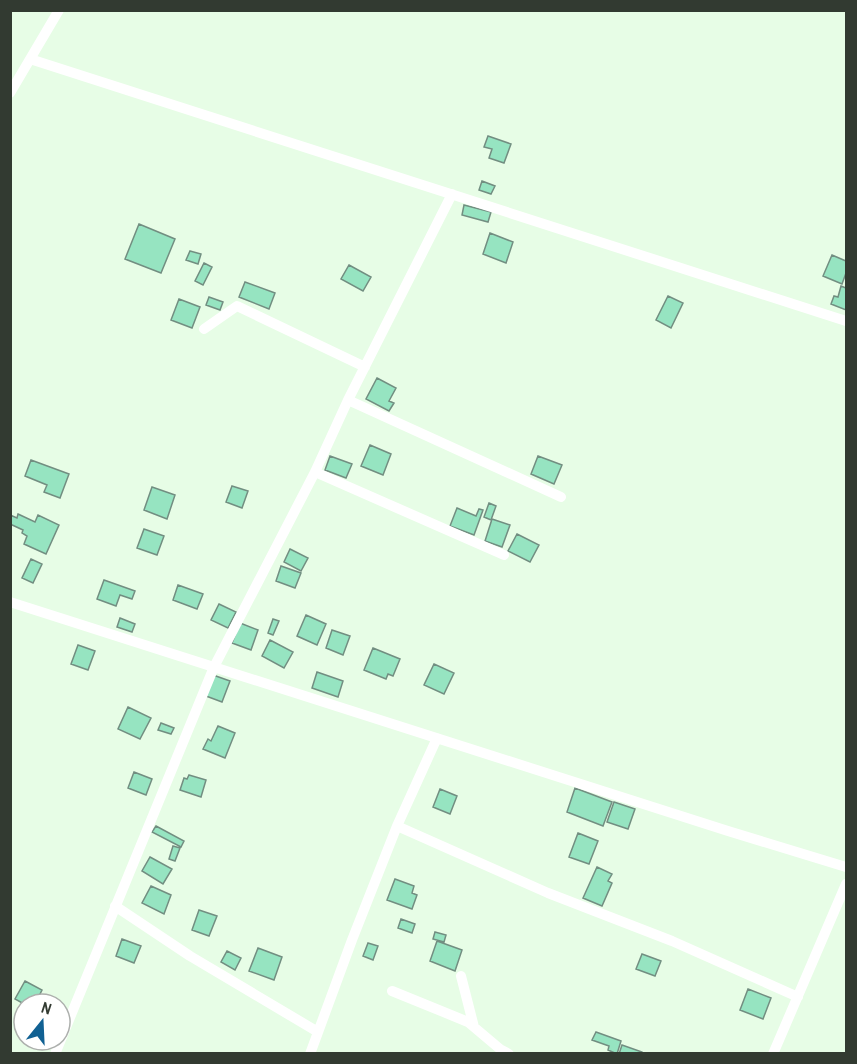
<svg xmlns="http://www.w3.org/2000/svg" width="857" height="1064" viewBox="0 0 857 1064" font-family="'Archivo Narrow',sans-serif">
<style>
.building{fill:#96e4c1;stroke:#728e81;stroke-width:1.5}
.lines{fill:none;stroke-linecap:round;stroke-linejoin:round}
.street{stroke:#fff;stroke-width:10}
</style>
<rect width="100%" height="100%" fill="#e7fde6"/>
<!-- building -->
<path class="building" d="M488,136L511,144L504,163L489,158L492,149L484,147Z
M482,181L495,186L491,194L479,190Z
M464,205L491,212L488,222L462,215Z
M139,224L175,239L161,273L125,259Z
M490,233L513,242L506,263L483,254Z
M190,251L201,254L198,264L186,260Z
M832,255L846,261V273L842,284L823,276Z
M204,263L212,267L203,285L195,281Z
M349,265L371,277L363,291L341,279Z
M245,282L275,293L269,309L239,297Z
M841,286L846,288V310L831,304L834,296L838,297Z
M668,296L683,303L671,328L656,320Z
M209,297L223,302L220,310L206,305Z
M179,299L200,307L192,328L171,320Z
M377,378L396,388L389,401L394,403L389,411L366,399Z
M370,445L391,454L383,475L361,466Z
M330,456L352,464L346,478L325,470Z
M538,456L562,465L554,484L531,474Z
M31,460L69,474L60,498L44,492L47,485L25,476Z
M232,486L248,491L242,508L226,502Z
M152,487L175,495L167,519L144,510Z
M489,503L496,506L491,520L484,517Z
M457,508L476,516L479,509L483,510L474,535L450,526Z
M18,514L35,522L38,515L59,525L46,554L24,544L27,536L22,533L23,530L10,524V515L17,518Z
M492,519L510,525L502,547L485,541Z
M144,529L164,536L157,555L137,548Z
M517,534L539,545L530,562L508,551Z
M290,549L308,558L301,571L284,562Z
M31,559L42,564L33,583L22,578Z
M281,566L301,573L295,588L276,581Z
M104,580L135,591L132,599L120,595L116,606L97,599Z
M178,585L203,594L197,609L173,600Z
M219,604L236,612L228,628L211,620Z
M306,615L326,624L317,645L297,636Z
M120,618L135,624L132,632L117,627Z
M273,619L279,621L273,635L268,633Z
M240,623L258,630L251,650L232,643Z
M332,630L350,636L343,655L326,648Z
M270,640L293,652L284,668L262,656Z
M78,645L95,651L88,670L71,664Z
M373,648L400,659L393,676L388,674L386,679L364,670Z
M434,664L454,673L444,694L424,685Z
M317,672L343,681L338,697L312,688Z
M213,675L230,681L222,702L206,696Z
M128,707L151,718L140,739L118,729Z
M161,723L174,728L171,734L158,730Z
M218,726L235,733L225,758L203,749L208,739L211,741Z
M134,772L152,779L146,795L128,788Z
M189,775L206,780L201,797L180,790L184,778L187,779Z
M575,788L612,802L603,826L567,812Z
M440,789L457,796L450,814L433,807Z
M614,802L635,809L628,829L607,822Z
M156,826L184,841L181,847L152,832Z
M578,833L598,841L589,864L569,857Z
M173,846L180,848L175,861L169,859Z
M150,857L172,869L163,884L142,871Z
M597,867L612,874L608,881L612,883L602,906L583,898Z
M395,879L414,886L412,893L417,895L412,909L387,900Z
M151,886L171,895L164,914L142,903Z
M199,910L217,916L209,936L192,930Z
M401,919L415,924L412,933L398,928Z
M435,932L446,935L444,942L433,939Z
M122,939L141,946L134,963L116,956Z
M437,941L462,950L455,971L430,961Z
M368,943L378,946L373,960L363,956Z
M258,948L282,957L274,980L249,971Z
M227,951L241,958L235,970L221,962Z
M642,954L661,961L655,976L636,969Z
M25,981L42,990L35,1004H24L15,999Z
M748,989L771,998L763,1019L740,1010Z
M596,1032L621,1041L617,1054L608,1050L609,1046L592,1040Z
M622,1045L642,1052V1054H619Z"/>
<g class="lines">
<!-- street -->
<path class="street" d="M30,59L846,321
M10,93L59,10
M204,329L237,306L365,367
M348,400L561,497
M315,472L504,555
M10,602L728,831L846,867
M397,826L548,893L672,941L798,997
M115,906L190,956L318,1032
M461,976L474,1027
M392,991L468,1022L500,1049L509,1054
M55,1054L214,667L315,472L348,400L452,194
M310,1054L352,940L397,826L437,738
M773,1054L846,884"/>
</g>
<!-- border -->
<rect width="857" height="1064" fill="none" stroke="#323a31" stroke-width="24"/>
<!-- north arrow -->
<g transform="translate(42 1022) rotate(18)"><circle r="28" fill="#ffffff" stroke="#adb0ad" stroke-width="1.5"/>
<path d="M0-4.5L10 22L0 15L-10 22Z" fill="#116193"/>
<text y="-9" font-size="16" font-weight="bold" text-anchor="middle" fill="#323a31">N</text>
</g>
</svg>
